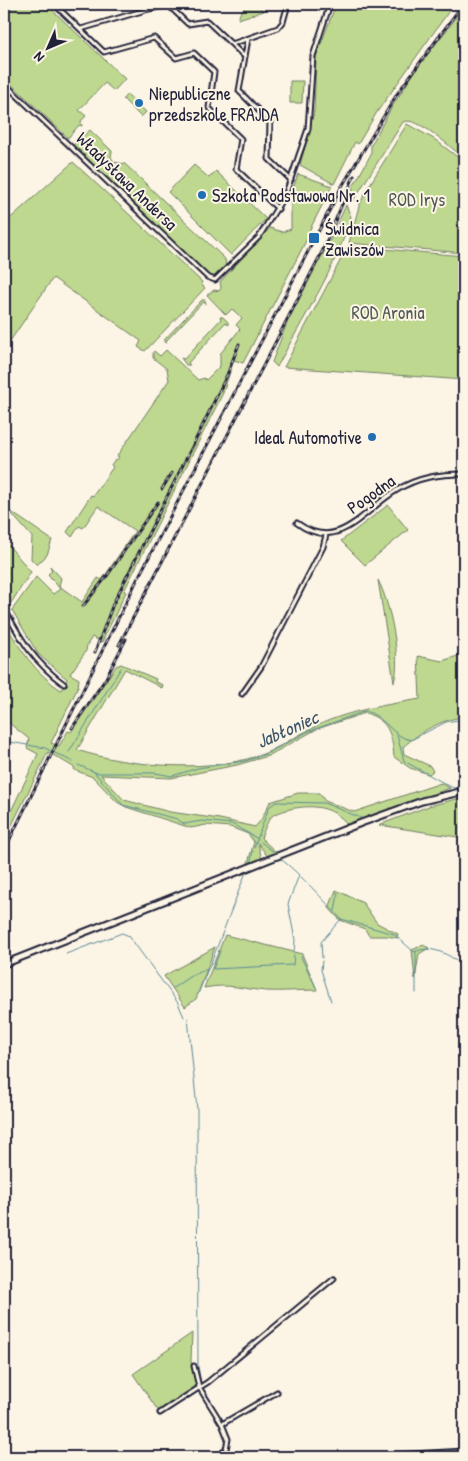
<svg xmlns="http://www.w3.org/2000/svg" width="468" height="1461" viewBox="0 0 468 1461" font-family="'Patrick Hand',sans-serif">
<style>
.green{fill:#bed88f;stroke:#707d65}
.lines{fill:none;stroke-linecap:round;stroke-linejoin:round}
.stream{stroke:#598999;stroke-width:1}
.street-casing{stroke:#22223b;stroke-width:7}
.secondary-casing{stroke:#22223b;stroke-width:8}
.primary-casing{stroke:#22223b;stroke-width:9}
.street{stroke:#fcf5e5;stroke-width:3}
.secondary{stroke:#fcf5e5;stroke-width:4.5}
.primary{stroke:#fcf5e5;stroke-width:5}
.rail-casing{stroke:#22223b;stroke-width:3}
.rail{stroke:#fcf5e5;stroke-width:1;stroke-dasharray:4;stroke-linecap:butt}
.poi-dot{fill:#1f6fb2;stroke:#fcf5e5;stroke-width:2}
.labels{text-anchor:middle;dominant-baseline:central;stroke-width:4;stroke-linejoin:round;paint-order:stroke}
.poi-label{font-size:18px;fill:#22223b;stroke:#fcf5e5;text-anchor:start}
.street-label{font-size:18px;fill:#22223b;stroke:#fcf5e5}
.park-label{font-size:18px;fill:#515954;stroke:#fcf5e5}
.water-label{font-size:19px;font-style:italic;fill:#3d556a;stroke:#fcf5e5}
</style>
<rect width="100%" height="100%" fill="#fcf5e5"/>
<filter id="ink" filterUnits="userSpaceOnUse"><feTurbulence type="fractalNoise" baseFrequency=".02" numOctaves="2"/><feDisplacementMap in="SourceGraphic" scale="10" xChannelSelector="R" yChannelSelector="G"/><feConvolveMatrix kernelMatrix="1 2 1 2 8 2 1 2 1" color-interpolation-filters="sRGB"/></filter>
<g filter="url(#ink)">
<!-- green -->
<path class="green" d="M4,4H46L125,79L114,91L105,83L79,110L86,116L81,121L82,126L79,125L68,138L4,77Z
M249,4H256L264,11L238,19L241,11Z
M336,4H454L377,112L358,144L355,142L334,184L300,165L314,112L316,57Z
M464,8V158C452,149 417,115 403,122L353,201L350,202L353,187L371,154V145L393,105L420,64Z
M290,81H303L302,103H290Z
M127,94L146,112L141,117L123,99Z
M407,124L434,139L464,162V253L349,243L359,206L367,189Z
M90,130L112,151L111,157L114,162L125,164L225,259L226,267L217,277L209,276L73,145Z
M73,162L202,282L201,284L205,288L145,351L138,347L141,341L53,278L4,350V224Z
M194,165L209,178L216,171L266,219L231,255L168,192Z
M298,174L332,186L308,233L309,235L243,363L234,360L223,393L124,591L126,592L102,642L92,637L87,645L86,651L70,674L79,679L78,687L51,743L59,746L68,731L71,732L116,666L121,664L156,679L155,682L163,685L162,688L125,669L77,750C129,767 217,774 268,752C285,744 301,733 318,725C351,710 385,705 420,699L418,656L442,661L464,654V717C442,719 420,732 403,747L404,754L430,766L433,771L429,774L410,768L394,757C392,735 389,720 365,713L317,729L268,756L237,765L171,778L101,775L124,800L170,812L220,819L255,827L261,820L270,802L298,793H319L325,801L354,812L441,783L450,788L348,825C332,805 310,804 286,810C282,812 275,813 272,816C267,821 264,831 261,838L277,853L268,857L258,843L262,860L247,866L254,842L248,834L230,827L206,825L191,828L126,807L117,802L93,777L74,770L75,768L48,752L4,841V826L38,754L27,748L29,739L4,719V621C19,648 35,673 61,690L67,679L38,654L12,610L36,577L53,594L60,589L48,574L52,571L50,566L61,578L59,586L82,602L98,578L102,580L135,531L98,506L83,528L79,526L72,537L67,532L91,495L93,496L113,467L111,465L115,459L117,460L119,457L117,456L169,380L167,369L153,358V353L154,351L160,356L166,350L198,380L204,378L206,380L220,366V354L240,329L236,325L242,318L232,309L226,315L207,295L214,290L219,291L221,288L220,282L270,228L282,232L291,229V194Z
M346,205L351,217C335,270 303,318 277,367L272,362L287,323L331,238Z
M348,246L464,256V380L284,367Z
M202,300H205L206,304L203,302L166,341L167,343L164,342V340Z
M220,317H223L228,322V325L225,323L188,363L190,365H186L181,358L184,359L221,319Z
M388,505L408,530L365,565L341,541Z
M4,507L52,540L47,555L37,565L31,559L32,537L11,513L4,510Z
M4,540L31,572L11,603L4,602Z
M378,580C390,603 402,658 394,682Z
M464,797V838L379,825L429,806Z
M336,890L363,903L377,923L398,934L397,938L387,936H369L365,929L340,920L329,908Z
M225,935L302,954L317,990C300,990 283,992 266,991C242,989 230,983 204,988Z
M423,945L429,948L419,954L415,979L412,950Z
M215,947L196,999L185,1007L164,976Z
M192,1333L191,1361L196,1386L159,1412L133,1374Z"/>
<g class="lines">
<!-- stream -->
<path class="stream" d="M397,735L404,761L453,788L464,787
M4,741L45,748L73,762
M69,752L121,668
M78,765L97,773H155L172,776L198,768L245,761L266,754L307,732L365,711C384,715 392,737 411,740L446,722L464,719
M94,772L123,805L177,819L184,824L202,821L232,824L258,839
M261,842L275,853
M254,848L269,807L276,802L324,803L361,818
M281,859C303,877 322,898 341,919
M250,864L253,851
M335,911L338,894L336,892
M220,951L213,969L293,965L294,955
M294,952L295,940L288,904L299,875
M66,954L122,933L129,936L178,1003L184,1017
M301,957L316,987
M322,958L321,942L341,919L394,934L414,952C433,944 448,955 464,965
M322,961L321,970L331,1001
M173,988L189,977L209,968L246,872
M416,993V952
M198,994L208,969
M188,1018L197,1109L198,1366L201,1384"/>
<!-- street casing -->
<g class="street-casing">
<path id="street" d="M54,4L104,52L154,38L176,58L194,53L214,72L209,108L241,139L236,169L278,209
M152,4L149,9L169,5
M167,4L188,24L207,21L244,56
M81,29L149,9
M248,39L239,91L270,122L269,159L291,180
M232,44L278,28L283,22L288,4
M4,83L207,277L215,280L259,237L286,193L308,129L313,56L330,4
M297,523C339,554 363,510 397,490C418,477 440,474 464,474
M5,610C22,641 34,662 64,684
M242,694L261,667L323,547L326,535
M194,1366L199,1387L222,1424L228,1439L226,1449L218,1457
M160,1413L208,1382L334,1278
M222,1424L277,1392
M362,1457L464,1451"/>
</g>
<!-- secondary casing -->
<g class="secondary-casing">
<path id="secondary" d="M4,608V611"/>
</g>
<!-- primary casing -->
<g class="primary-casing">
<path id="primary" d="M4,964L361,823L422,801L464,791"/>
</g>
<!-- street -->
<use href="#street" class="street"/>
<!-- secondary -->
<use href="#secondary" class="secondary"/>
<!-- primary -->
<use href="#primary" class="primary"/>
<!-- rail casing -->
<g class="rail-casing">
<path id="rail" d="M162,489L172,473
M83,606L107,576L158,502
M119,645L322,252L354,176
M95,652L113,604L199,433L227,375L239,344
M72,728L106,678L126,639
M4,851L137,580L341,188L397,94L463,4"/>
</g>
<!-- rail -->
<use href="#rail" class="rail"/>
</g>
</g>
<!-- markers -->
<g class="poi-dot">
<circle cx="139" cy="103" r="5"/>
<circle cx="202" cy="195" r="5"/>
<rect x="308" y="232" width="12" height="12" rx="2.5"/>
<circle cx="372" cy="437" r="5"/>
</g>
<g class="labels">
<!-- poi labels -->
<g class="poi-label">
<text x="149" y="93">Niepubliczne<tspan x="149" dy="21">przedszkole FRAJDA</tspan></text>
<text x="212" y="195">Szkoła Podstawowa Nr. 1</text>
<text x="325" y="228">Świdnica<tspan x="325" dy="21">Zawiszów</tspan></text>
<text x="362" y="437" text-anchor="end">Ideal Automotive</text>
</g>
<!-- street labels -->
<g class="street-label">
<text transform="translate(127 181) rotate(44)">Władysława Andersa</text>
<text transform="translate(371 494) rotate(-35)">Pogodna</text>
</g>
<!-- park labels -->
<g class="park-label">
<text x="417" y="199">ROD Irys</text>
<text x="388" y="312">ROD Aronia</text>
</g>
<!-- water labels -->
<g class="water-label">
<text transform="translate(287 729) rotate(-24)">Jabłoniec</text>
</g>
</g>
<!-- margin -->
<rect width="468" height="1461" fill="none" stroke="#fcf5e5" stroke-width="20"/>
<rect x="10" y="10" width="448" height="1441" fill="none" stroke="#22223b" stroke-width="2" filter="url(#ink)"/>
<!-- north arrow -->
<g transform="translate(48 48) rotate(225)" stroke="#fcf5e5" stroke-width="4" paint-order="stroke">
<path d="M0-4L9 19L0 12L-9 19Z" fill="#22223b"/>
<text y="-8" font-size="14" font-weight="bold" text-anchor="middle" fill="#22223b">N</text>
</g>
</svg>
